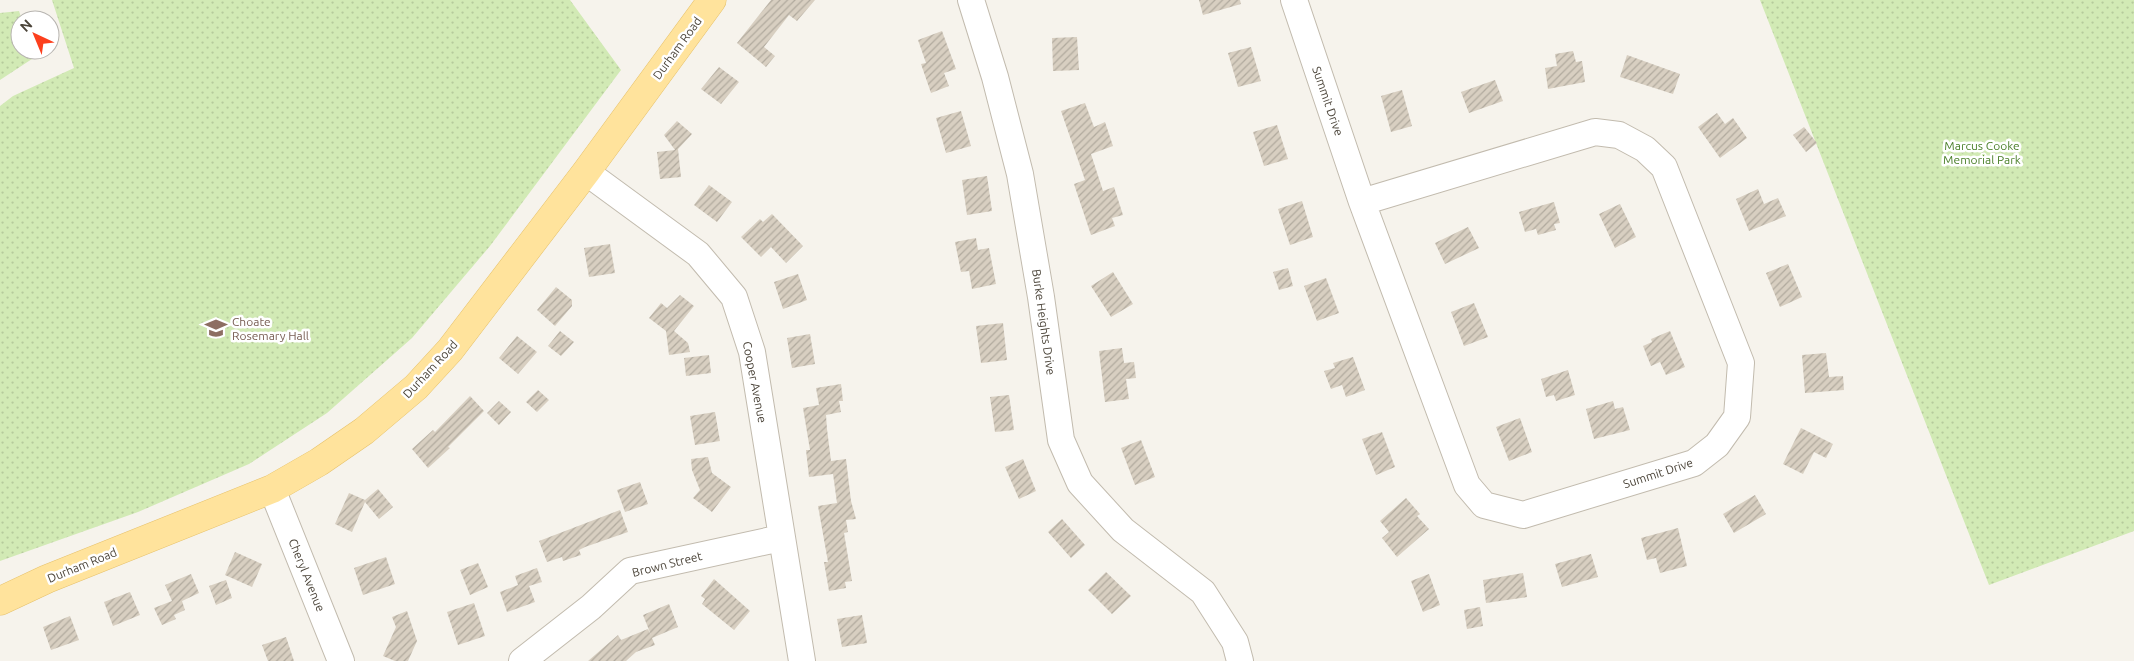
<svg xmlns="http://www.w3.org/2000/svg" width="2134" height="661" viewBox="0 0 2134 661" font-family="Ubuntu,sans-serif">
<style>
.grass{fill:url(#grass-dots)}
.building{fill:url(#building-hatch)}
.lines{fill:none;stroke-linecap:round;stroke-linejoin:round}
.minor-casing{stroke:#c2bbae;stroke-width:28}
.major-casing{stroke:#e6c16a;stroke-width:29}
.minor{stroke:#fff;stroke-width:26}
.major{stroke:#ffe39c;stroke-width:28}
.labels{text-anchor:middle;dominant-baseline:central;stroke-width:5;stroke-linejoin:round;paint-order:stroke}
.street-label{font-size:12px;fill:#4b4439;stroke:#fff}
.park-label{font-size:12px;fill:#4a7f2a;stroke:#fff}
.education-label{font-size:12px;fill:#785e54;stroke:#fff;text-anchor:start}
</style>
<defs>
<pattern id="grass-dots" width="8" height="8" patternUnits="userSpaceOnUse" patternTransform="scale(1.25)"><rect width="8" height="8" fill="#d2eab5"/><path d="M2 2h.1M6 6h.1" fill="none" stroke="#b6ca9c" stroke-width="1.8" stroke-linecap="round"/></pattern>
<pattern id="building-hatch" width="6" height="6" patternUnits="userSpaceOnUse" patternTransform="scale(1.25)"><rect width="6" height="6" fill="#d8cfc1"/><path d="M-1 1l2-2M0 6l6-6M5 7l2-2" fill="none" stroke="#b1aa9e"/></pattern>
</defs>
<rect width="100%" height="100%" fill="#f6f3ec"/>
<!-- grass -->
<path class="grass" d="M52,0H570L621,70L490,246L412,338L327,413L249,464L138,512L0,561V106L13,96L74,68Z
M1760,0H2134V531L1989,585Z
M19,11L22,20H20V50H33L35,57L0,80V13Z"/>
<!-- building -->
<path class="building" d="M771,0H815L797,21L789,15L764,47L775,56L766,67L737,43Z
M1199,0H1240L1241,4L1203,15Z
M942,31L956,69L944,73L949,86L931,93L921,64L926,63L918,40Z
M1077,37L1079,70L1053,71L1052,38Z
M1251,47L1261,81L1238,87L1228,53Z
M1573,51L1576,62L1582,61L1585,82L1548,89L1545,68L1557,66L1555,54Z
M1627,55L1680,74L1673,94L1620,77Z
M719,67L739,82L721,104L701,89Z
M1495,80L1503,101L1469,113L1461,92Z
M1402,90L1412,126L1391,132L1381,96Z
M1085,103L1094,127L1105,122L1113,146L1091,154L1103,191L1114,187L1123,215L1112,218L1115,226L1091,235L1074,184L1085,180L1061,111Z
M961,111L971,146L946,153L936,118Z
M1717,113L1725,124L1733,118L1747,138L1720,158L1698,127Z
M677,121L692,134L678,149L681,177L660,179L657,152L675,150L664,135Z
M1277,125L1288,159L1264,166L1253,132Z
M1804,127L1817,143L1806,152L1793,135Z
M987,176L992,211L967,215L962,180Z
M709,185L732,202L717,222L694,205Z
M1758,189L1764,204L1778,198L1786,216L1749,231L1736,199Z
M1302,201L1313,237L1290,245L1278,209Z
M1554,202L1560,223L1554,224L1556,230L1538,235L1536,229L1525,232L1519,212Z
M1620,204L1636,237L1615,248L1599,214Z
M772,214L803,246L786,263L771,247L761,257L741,237L760,219L763,222Z
M1468,227L1479,248L1445,264L1435,243Z
M976,238L978,250L989,248L996,284L972,289L969,271L961,272L955,242Z
M610,244L615,273L589,277L584,248Z
M1788,264L1802,297L1780,307L1766,273Z
M1288,268L1293,286L1279,290L1273,272Z
M1113,272L1133,304L1111,317L1091,286Z
M798,274L807,300L783,309L774,282Z
M1326,278L1339,313L1317,321L1304,286Z
M556,287L572,300V306L555,326L537,310Z
M680,295L694,306L674,331L688,343L690,352L669,355L666,331L649,318L661,303L667,308Z
M1474,303L1488,337L1464,346L1451,312Z
M1003,323L1007,360L981,363L976,326Z
M560,331L574,342L561,356L548,346Z
M1670,331L1685,367L1666,375L1660,362L1651,366L1643,346L1652,342L1651,339Z
M810,334L815,364L792,368L787,338Z
M517,336L537,352L518,374L499,358Z
M1122,348L1124,363L1134,362L1136,378L1126,379L1129,399L1105,402L1099,351Z
M1826,353L1829,377L1843,376L1844,390L1805,393L1802,355Z
M709,355L711,373L686,376L684,358Z
M1353,357L1365,390L1346,397L1342,385L1331,389L1324,371L1335,368L1333,363Z
M1568,370L1575,395L1556,401L1554,395L1546,397L1541,379Z
M841,384L843,401H839L841,412L826,415L827,429L831,461L846,459L851,501L856,519L846,520L848,532L844,533L852,581L845,582L846,588L829,591L824,562H828L818,506L837,503L833,474L809,477L806,450H810L803,408L819,405L816,388Z
M538,390L549,400L537,412L526,402Z
M1009,395L1014,430L995,432L990,397Z
M470,396L484,411L448,447L450,448L428,468L412,449L433,430L435,432Z
M499,401L511,412L499,425L487,413Z
M1613,401L1615,409L1623,407L1630,430L1594,439L1586,409Z
M715,412L720,441L695,445L690,416Z
M1520,418L1532,452L1509,461L1496,427Z
M1801,428L1833,444L1826,458L1814,452L1803,474L1783,464Z
M1382,432L1395,467L1376,475L1362,439Z
M1141,440L1155,477L1135,485L1121,448Z
M708,457L712,473L731,487L712,512L693,498L700,490L692,470L691,459Z
M1023,459L1036,491L1019,499L1005,467Z
M640,482L648,504L625,512L617,490Z
M378,489L393,507L379,519L365,502L352,532L335,524L349,493L365,500Z
M1755,495L1766,514L1734,533L1723,514Z
M1406,498L1420,514L1417,516L1429,529L1397,557L1382,538L1389,532L1380,521Z
M620,510L628,532L585,547L579,550L581,555L563,561L562,557L547,562L539,541Z
M1062,519L1085,545L1071,558L1048,532Z
M1678,528L1687,566L1660,573L1656,558L1647,560L1641,538Z
M235,552L262,564L252,587L225,575Z
M1591,554L1598,577L1562,587L1555,564Z
M386,557L395,584L363,595L354,568Z
M478,563L488,587L470,595L460,570Z
M537,568L542,582L529,586L535,602L507,612L500,592L518,585L515,576Z
M1106,572L1131,596L1112,614L1088,590Z
M1523,573L1527,597L1486,603L1483,580Z
M191,574L199,593L182,601L185,610L174,615L176,619L162,625L154,608L172,601L165,585Z
M1429,574L1440,605L1423,612L1411,581Z
M714,579L750,611L734,630L702,604L705,599L701,596Z
M226,580L232,598L216,605L209,586Z
M130,592L140,615L113,626L104,602Z
M474,603L485,636L458,645L447,612Z
M669,604L678,627L652,638L655,645L636,652L626,661H588L618,635L621,640L648,629L651,635L643,615Z
M1480,607L1483,626L1467,629L1464,610Z
M407,611L417,641L408,661H395L383,656L396,627L392,617Z
M862,615L867,643L842,647L837,619Z
M70,616L79,640L51,650L43,627Z
M286,637L294,661H268L262,645Z"/>
<g class="lines">
<!-- minor casing -->
<g class="minor-casing">
<path id="minor" d="M971,0L995,77L1020,174L1041,297L1061,440L1080,483L1123,530L1203,592L1235,642L1240,661
M1294,0L1362,202
M1595,132L1619,135L1645,149L1664,167L1741,363L1737,417L1717,445L1694,463L1523,515L1484,505L1467,485L1362,202Z
M586,172L698,254L734,297L752,352L802,661
M272,489L341,661
M522,661L591,607L630,571L781,538"/>
</g>
<!-- major casing -->
<g class="major-casing">
<path id="major" d="M0,601L47,579L272,489L319,462L364,431L416,387L450,350L586,172L712,0"/>
</g>
<!-- minor -->
<use href="#minor" class="minor"/>
<!-- major -->
<use href="#major" class="major"/>
</g>
<!-- icons -->
<defs>
<g id="university-bare" transform="scale(1.725)"><path d="M0-5L7-2L0 1L-7-2ZM-4 1L0 2.5L4 1V4Q0 6-4 4Z" fill="#8d6e63" stroke="#fff" stroke-width="2.5" paint-order="stroke"/></g>
</defs>
<g fill-rule="evenodd">
<use href="#university-bare" x="216" y="328"/>
</g>
<g class="labels">
<!-- street labels -->
<g class="street-label">
<text transform="translate(677 48) rotate(-54)">Durham Road</text>
<text transform="translate(1328 101) rotate(71)">Summit Drive</text>
<text transform="translate(1044 322) rotate(82)">Burke Heights Drive</text>
<text transform="translate(430 369) rotate(-47)">Durham Road</text>
<text transform="translate(755 382) rotate(79)">Cooper Avenue</text>
<text transform="translate(1658 473) rotate(-18)">Summit Drive</text>
<text transform="translate(667 564) rotate(-14)">Brown Street</text>
<text transform="translate(82 565) rotate(-22)">Durham Road</text>
<text transform="translate(307 575) rotate(68)">Cheryl Avenue</text>
</g>
<!-- park labels -->
<g class="park-label">
<text x="1982" y="145">Marcus Cooke<tspan x="1982" dy="14">Memorial Park</tspan></text>
</g>
<!-- education labels -->
<g class="education-label">
<text x="232" y="321">Choate<tspan x="232" dy="14">Rosemary Hall</tspan></text>
</g>
</g>
<!-- north arrow -->
<g transform="translate(35 35) rotate(316)"><circle r="24" fill="#ffffff" stroke="#b7b4b0"/>
<path d="M0-4L9 19L0 12L-9 19Z" fill="#fc3f1d"/>
<text y="-8" font-size="14" font-weight="bold" text-anchor="middle" fill="#4b4439">N</text>
</g>
</svg>
